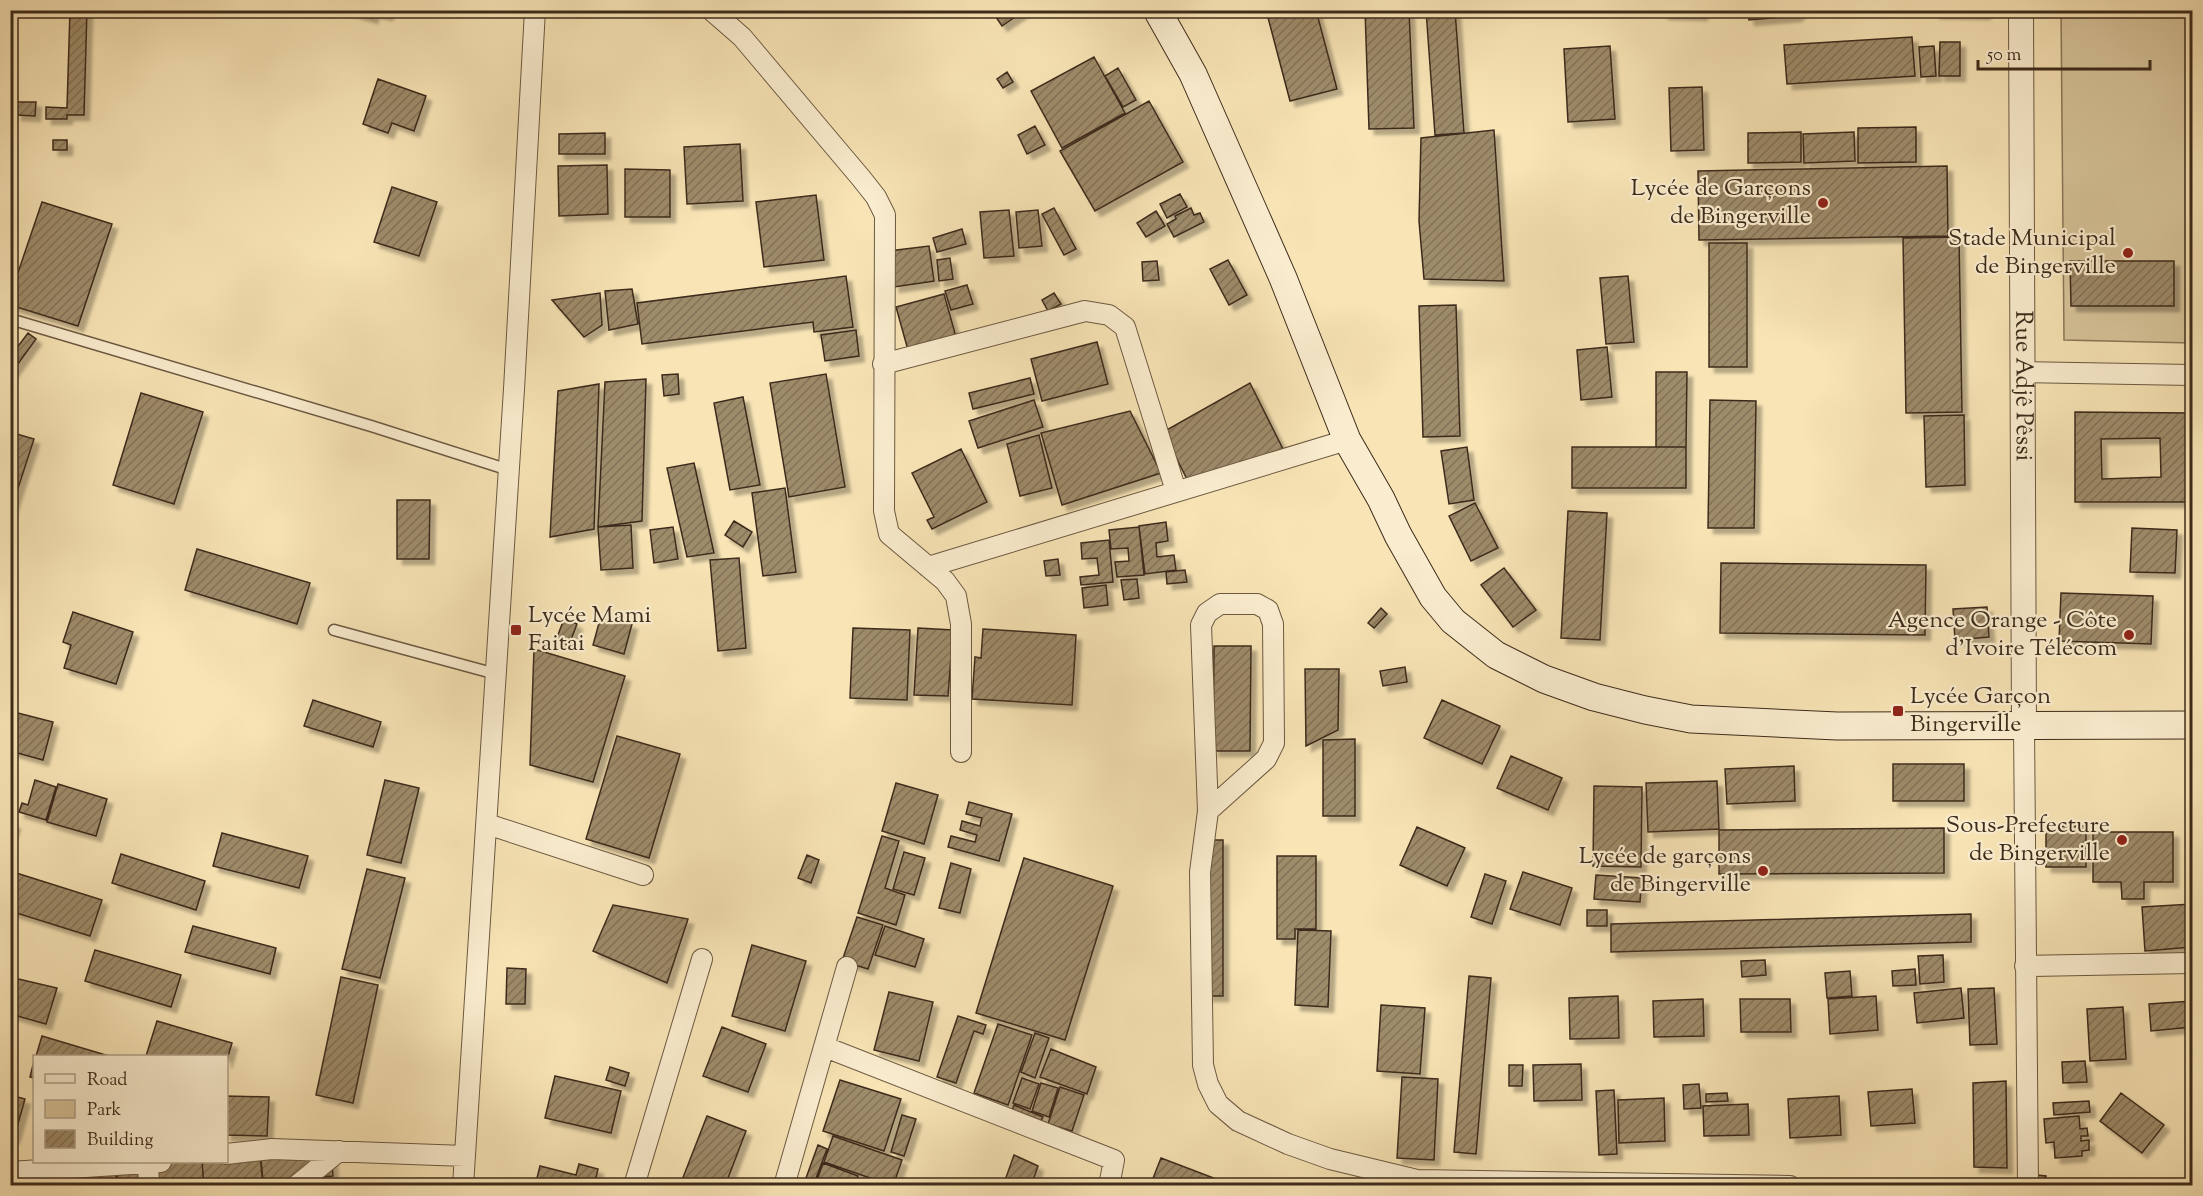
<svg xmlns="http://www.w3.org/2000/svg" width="2203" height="1196" viewBox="0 0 2203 1196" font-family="'Sorts Mill Goudy',serif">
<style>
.green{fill:#d8c59b;stroke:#8a785b;stroke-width:1.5}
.building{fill:url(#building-hatch);stroke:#3d2b1b;stroke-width:1.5;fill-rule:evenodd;filter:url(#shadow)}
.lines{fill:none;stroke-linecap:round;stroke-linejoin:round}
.service-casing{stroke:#6c5942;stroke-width:13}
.minor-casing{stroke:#6c5942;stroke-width:22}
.tertiary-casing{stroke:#6c5942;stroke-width:26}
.secondary-casing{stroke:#3d2b1b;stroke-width:29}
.service{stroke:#faedcf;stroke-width:10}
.minor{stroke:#faedcf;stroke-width:20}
.tertiary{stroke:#faedcf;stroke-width:24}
.secondary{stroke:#faedcf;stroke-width:27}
.poi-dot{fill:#8f2418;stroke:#faedcf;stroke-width:2}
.labels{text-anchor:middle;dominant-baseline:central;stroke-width:4.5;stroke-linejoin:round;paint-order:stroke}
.poi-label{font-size:24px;fill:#3d2b1b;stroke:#faedcf;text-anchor:end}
.street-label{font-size:24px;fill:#3d2b1b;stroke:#faedcf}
</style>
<defs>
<pattern id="building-hatch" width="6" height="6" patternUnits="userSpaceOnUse" patternTransform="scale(1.5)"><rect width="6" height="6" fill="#9e8b6b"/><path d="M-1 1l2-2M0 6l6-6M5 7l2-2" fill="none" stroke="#827257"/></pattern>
<filter id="shadow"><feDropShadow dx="5.5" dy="5.5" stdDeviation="1.5" flood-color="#0004"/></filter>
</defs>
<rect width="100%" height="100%" fill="#f8e4b5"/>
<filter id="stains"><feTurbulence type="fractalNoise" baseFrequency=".00333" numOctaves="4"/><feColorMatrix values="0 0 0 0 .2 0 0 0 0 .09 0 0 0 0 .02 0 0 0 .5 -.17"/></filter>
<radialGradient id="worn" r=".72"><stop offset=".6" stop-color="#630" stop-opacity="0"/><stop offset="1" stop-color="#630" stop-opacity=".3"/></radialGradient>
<!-- green -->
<path class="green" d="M2061,11H2192V343L2064,340Z"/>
<!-- building -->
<path class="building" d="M70,10H87L84,115H67V119H46V107L67,108Z
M346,10H389L387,15L374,12L372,18Z
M998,10H1025L1002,26L994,14Z
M1266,10H1316L1337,89L1290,101Z
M1365,10H1409L1414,128L1369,129Z
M1426,10H1455L1464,133L1435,135Z
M1663,10H1702V15L1663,14Z
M1748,10H1802L1796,16L1749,20Z
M1934,10H1985V14L1934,13Z
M1912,37L1915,76L1787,84L1784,45Z
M1940,42H1960V76H1939Z
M1610,46L1615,119L1568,122L1564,49Z
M1934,46L1936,76L1921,77L1919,47Z
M1094,57L1125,113L1062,148L1031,91Z
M1118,68L1136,100L1123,107L1105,76Z
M1007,72L1013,82L1003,88L997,79Z
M378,79L426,96L414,131L392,123L388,133L363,124Z
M1702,87L1704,150L1671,151L1669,88Z
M1149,101L1183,162L1095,211L1060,151Z
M16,102H36L35,116L16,115Z
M1035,126L1045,145L1027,154L1018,135Z
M1916,127V162L1858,163V128Z
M1494,130L1504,281L1424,279L1419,221L1421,138Z
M1801,132V162L1748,163V133Z
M1854,132L1855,161L1804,163L1803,134Z
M605,133V154H559V134Z
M53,140H67V150H53Z
M740,144L743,201L687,204L684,147Z
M607,165L608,214L559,216L558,166Z
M1947,166L1948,236L1699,240L1698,171Z
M625,169L670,170V217H625Z
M392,187L437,202L419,256L374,242Z
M1180,194L1187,207L1167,218L1160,204Z
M816,195L824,260L764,267L756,202Z
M42,202L112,224L78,326L10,305V296Z
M1054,208L1076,249L1064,255L1042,214Z
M1191,208L1194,215L1200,213L1204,222L1174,237L1167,224L1176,219L1175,216Z
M1009,210L1014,256L984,258L980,212Z
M1038,210L1042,246L1019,248L1016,212Z
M1156,211L1165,226L1146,237L1137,223Z
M962,229L966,244L937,252L933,238Z
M1959,237L1962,412L1906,413L1903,238Z
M1709,243H1747V367H1709Z
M929,246L934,281L894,287L889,251Z
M950,258L953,279L939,281L937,260Z
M1228,260L1247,295L1229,305L1210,269Z
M1157,261L1159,280L1143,281L1142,262Z
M2070,261H2174V306H2071Z
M846,276L853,327L814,332L813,322L642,344L637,303Z
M1628,276L1634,342L1606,344L1600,278Z
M967,285L973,304L951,310L945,291Z
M632,289L638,324L609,330L605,291Z
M600,293L602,325L584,337L552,300Z
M1054,293L1061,304L1048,311L1042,300Z
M944,294L956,337L908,350L896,307Z
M1456,305L1460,436L1423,437L1419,306Z
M856,330L859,356L825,361L821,335Z
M28,333L36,339L10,375V357Z
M1097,342L1108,384L1042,401L1031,359Z
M1607,347L1612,397L1581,400L1577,350Z
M1656,372H1687L1686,447H1656Z
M678,374L679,394L664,396L662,375Z
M826,374L845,487L789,497L770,383Z
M1030,378L1034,394L973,409L969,393Z
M646,379L642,521L598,527L605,382Z
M1250,383L1284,451L1189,483L1163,432Z
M599,384L594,529L550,537L558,391Z
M141,393L203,412L174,504L113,485Z
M743,397L760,485L730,490L714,403Z
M1034,400L1043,427L978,448L969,421Z
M1710,400L1756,401L1754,528H1708Z
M1130,411L1161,473L1062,505L1041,433Z
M2075,412L2192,413V502H2075ZM2160,438L2161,477L2102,479L2101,439Z
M1964,415L1965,485L1926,487L1924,416Z
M10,432L34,439L10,513Z
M1039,435L1052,488L1020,496L1007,444Z
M1467,447L1474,500L1449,504L1441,451Z
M1572,447H1686V488H1572Z
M961,449L987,502L932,529L927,520L934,517L912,473Z
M694,463L714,553L687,557L667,468Z
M785,488L796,572L763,576L752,493Z
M397,500H430L429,559H397Z
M1475,503L1498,548L1471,561L1449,516Z
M1568,511L1607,513L1600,640L1561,638Z
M734,521L752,532L743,547L725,535Z
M1166,522L1168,541L1156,543L1157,557L1174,555L1176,570L1145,574L1139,526Z
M631,525L633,568L601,570L598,527Z
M673,527L678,559L654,563L650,530Z
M1139,527L1144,575L1117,577L1115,562L1129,561L1128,548L1111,549L1109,530Z
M2132,528L2177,530L2175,573L2130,572Z
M1109,540L1113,582L1081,585L1080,577L1099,575L1097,558L1082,559L1081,543Z
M197,549L310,583L297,624L185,590Z
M739,558L746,648L718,651L710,560Z
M1058,559L1060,575L1046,576L1044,561Z
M1721,563L1926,565L1925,635L1720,633Z
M1504,568L1536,610L1513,627L1481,585Z
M1185,570L1187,582L1167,584L1166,572Z
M1137,579L1139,598L1124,600L1121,580Z
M1106,585L1108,605L1084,608L1082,588Z
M2061,593L2153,596L2151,644L2059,641Z
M1987,607L1989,637L1955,640L1953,609Z
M1381,608L1387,614L1374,628L1368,623Z
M73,612L133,632L116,684L64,668L71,645L63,642Z
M601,616L632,624L624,654L593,645Z
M564,619L577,624L569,645L556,640Z
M853,628L910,630L907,700L850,698Z
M918,628L953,630L948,696L914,695Z
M983,629L1076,635L1072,705L972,699L975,657L981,658Z
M1214,646H1251L1250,751H1213Z
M534,649L625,676L593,782L530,765Z
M1405,667L1407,682L1383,686L1380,671Z
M1305,669H1339L1338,730L1306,746Z
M313,700L381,722L373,747L304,726Z
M1442,700L1500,726L1482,764L1424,738Z
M10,711L53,722L43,760L10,751Z
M617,736L680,754L649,858L586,839Z
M1355,739V816H1323V740Z
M1511,756L1562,778L1548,810L1497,788Z
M1893,764H1964V801H1893Z
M1794,766L1795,801L1727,804L1725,769Z
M35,780L56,787L46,820L19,812L22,803L28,805Z
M385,780L419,788L401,863L367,855Z
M1717,781L1719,829L1648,832L1646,783Z
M896,783L938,795L924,844L882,831Z
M58,784L107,799L96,836L47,822Z
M1594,786L1642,787L1641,867L1593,866Z
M969,802L1012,814L999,861L948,847L951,836L975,842L977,835L960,830L962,821L980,826L982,818L966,814Z
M10,822L15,824L10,838Z
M2046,826H2086V867H2046Z
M1417,827L1465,848L1447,886L1400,865Z
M1944,828V873L1719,874V830Z
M2093,832H2173V882H2144V899H2122L2121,882H2093Z
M222,833L308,856L299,888L213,866Z
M882,836L899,841L885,888L905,895L896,925L858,913Z
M1208,840H1223V996H1207Z
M904,852L925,858L914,895L893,889Z
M121,854L205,881L196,910L112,883Z
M807,855L819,860L811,883L798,878Z
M1277,856H1316V929H1295V939H1277Z
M1024,858L1113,886L1065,1040L976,1013Z
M951,863L971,869L960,913L939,908Z
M367,869L405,878L380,978L342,969Z
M10,871L102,900L90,936L10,911Z
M1523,872L1572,888L1560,925L1510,909Z
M1485,874L1506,881L1492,924L1471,917Z
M1596,875L1642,878L1640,902L1594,899Z
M2192,904V947L2145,951L2142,907Z
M613,905L688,919L667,983L593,951Z
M1587,910H1607V926H1587Z
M1971,914V942L1611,952V924Z
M857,917L883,925L868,969L842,961Z
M193,926L276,948L270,974L185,952Z
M885,926L924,939L915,967L875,955Z
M1298,930L1331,931L1328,1007L1295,1005Z
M752,945L806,961L785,1031L732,1016Z
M95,950L181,975L171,1007L85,981Z
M1943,955L1944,982L1920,984L1918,956Z
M1765,960L1766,975L1742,977L1741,961Z
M507,968L526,969L525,1004H506Z
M1915,969L1916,985L1893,986L1892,971Z
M1850,971L1852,996L1827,998L1825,973Z
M1469,976L1491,978L1476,1154L1454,1152Z
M10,977L57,988L46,1024L10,1014Z
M341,977L378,985L353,1103L316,1095Z
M1961,988L1964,1018L1917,1023L1914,993Z
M1994,988L1997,1044L1970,1045L1968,989Z
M889,992L933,1002L919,1061L874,1050Z
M1618,996L1619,1038L1570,1039L1569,998Z
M1876,996L1878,1030L1830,1034L1828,999Z
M1703,999L1704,1036L1654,1037L1653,1001Z
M1740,999H1790L1791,1032H1741Z
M2192,1001V1027L2151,1031L2149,1004Z
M1381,1005L1425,1008L1420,1074L1377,1071Z
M2123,1007L2126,1059L2090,1061L2087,1009Z
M958,1016L986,1025L983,1034L974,1031L956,1083L937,1077Z
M157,1021L232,1043L226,1063V1056H146Z
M998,1024L1032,1035L1008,1105L974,1093Z
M722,1027L766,1044L748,1092L703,1076Z
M1035,1033L1049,1038L1035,1078L1021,1072Z
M42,1036L109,1056H36Z
M1051,1049L1096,1067L1087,1094L1040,1077Z
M34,1061V1078L30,1077Z
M2085,1061L2087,1082L2063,1083L2062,1062Z
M1581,1064L1582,1100L1534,1101L1533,1065Z
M1509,1065H1523L1522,1086H1509Z
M610,1067L629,1073L625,1086L606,1080Z
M555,1076L621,1091L611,1133L545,1118Z
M1402,1077L1438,1079L1434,1160L1397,1158Z
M1022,1078L1039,1084L1030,1109L1013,1103Z
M840,1080L901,1099L884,1151L823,1131Z
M2006,1081L2007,1168L1974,1167L1973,1083Z
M1041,1083L1058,1088L1049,1117L1032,1111Z
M1699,1084L1701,1108L1684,1109L1683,1085Z
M1060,1087L1084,1095L1072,1131L1048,1124Z
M1912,1089L1915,1123L1871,1126L1868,1092Z
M1614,1090L1617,1154L1599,1155L1596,1091Z
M1727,1093L1728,1101L1706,1102V1094Z
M2121,1093L2164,1125L2142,1153L2100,1121Z
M10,1095L25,1099L14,1138L10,1137Z
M226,1096L269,1097L267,1136L226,1135Z
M1839,1096L1841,1135L1790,1138L1788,1099Z
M1664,1098L1665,1141L1619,1143L1618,1100Z
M2089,1101L2090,1112L2054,1115L2053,1103Z
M1748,1104L1749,1135L1704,1136L1703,1106Z
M1014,1105L1043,1117L1038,1127L1010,1116Z
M902,1115L916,1119L904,1156L891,1152Z
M707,1116L746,1131L725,1186H695L682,1180Z
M2079,1116L2080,1129L2087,1128L2088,1136H2081V1141L2089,1140V1150L2082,1151V1156L2055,1158L2054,1142L2046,1143L2044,1119Z
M833,1136L902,1160L893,1186L824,1162Z
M818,1145L827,1149L815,1181L806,1178Z
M331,1147L333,1176L263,1181L260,1150Z
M260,1154L263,1186H204L202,1162H226Z
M1014,1155L1038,1166L1031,1186H1003Z
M1161,1158L1224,1182L1223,1186H1150Z
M116,1162H202L204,1186H118Z
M823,1163L858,1176L855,1186H815Z
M579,1164L598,1169L594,1186H535L540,1166L576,1175Z
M115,1167L117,1186H77L76,1169Z
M2037,1175L2046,1176V1184H2036Z
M24,1176V1186H11L10,1177Z
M69,1178V1186H54V1180Z"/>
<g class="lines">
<!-- service casing -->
<g class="service-casing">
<path id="service" d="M10,319L371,426L509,470
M334,630L496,674"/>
</g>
<!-- minor casing -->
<g class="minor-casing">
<path id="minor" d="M711,10L742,37L861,178L876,197L885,215L884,511L889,534L945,581L956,596L961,624V752
M883,364L1085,311L1109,315L1125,327L1176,491
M2021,372L2192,375
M928,567L1347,440
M2024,726L2028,1186
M1208,811L1266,759L1274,743L1273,624L1268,610L1257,604H1220L1207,613L1201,625L1208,811L1200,872L1203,1065L1208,1084L1218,1104L1238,1121L1288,1144L1330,1159L1417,1180L1790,1186
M487,824L643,875
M2025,966L2192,963
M825,1047L1114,1160L1109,1186
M226,1154L272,1149L465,1156
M148,1163L149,1186
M10,1172L161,1162
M296,1186L339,1151
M463,1186L514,389L535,10
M634,1186L702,959
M784,1186L847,967"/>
</g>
<!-- tertiary casing -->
<g class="tertiary-casing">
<g id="tertiary">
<path id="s1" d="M2021,10L2024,726"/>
</g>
</g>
<!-- secondary casing -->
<g class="secondary-casing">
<path id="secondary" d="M1157,10L1193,74L1283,278L1347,440L1381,499L1398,535L1433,597L1453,621L1496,655L1544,679L1594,697L1645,710L1691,719L1837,726L2192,725"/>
</g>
<!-- service -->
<use href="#service" class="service"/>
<!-- minor -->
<use href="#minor" class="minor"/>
<!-- tertiary -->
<use href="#tertiary" class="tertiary"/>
<!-- secondary -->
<use href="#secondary" class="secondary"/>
</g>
<!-- markers -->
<g class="poi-dot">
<circle cx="1823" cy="203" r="6"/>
<circle cx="2128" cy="253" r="6"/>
<rect x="510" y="624" width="12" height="12" rx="3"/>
<circle cx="2129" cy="635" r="6"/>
<rect x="1892" y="705" width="12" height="12" rx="3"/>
<circle cx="2122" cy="840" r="6"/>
<circle cx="1763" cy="871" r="6"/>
</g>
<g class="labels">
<!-- poi labels -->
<g class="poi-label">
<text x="1811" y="189">Lycée de Garçons<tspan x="1811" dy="28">de Bingerville</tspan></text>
<text x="2116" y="239">Stade Municipal<tspan x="2116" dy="28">de Bingerville</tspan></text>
<text x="528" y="616" text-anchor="start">Lycée Mami<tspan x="528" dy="28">Faitai</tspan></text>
<text x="2117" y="621">Agence Orange - Côte<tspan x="2117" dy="28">d'Ivoire Télécom</tspan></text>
<text x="1910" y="697" text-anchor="start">Lycée Garçon<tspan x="1910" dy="28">Bingerville</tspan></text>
<text x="2110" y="826">Sous-Prefecture<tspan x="2110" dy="28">de Bingerville</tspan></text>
<text x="1751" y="857">Lycée de garçons<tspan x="1751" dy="28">de Bingerville</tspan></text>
</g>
<!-- street labels -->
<g class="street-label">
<text stroke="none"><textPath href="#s1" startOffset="376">Rue Adjê Pêssi</textPath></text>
</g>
</g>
<!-- margin -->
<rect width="2203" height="1196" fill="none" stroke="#f8e4b5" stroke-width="36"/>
<rect x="12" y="12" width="2179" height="1172" fill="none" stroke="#3d2b1b" stroke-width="3"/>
<rect x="18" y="18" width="2167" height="1160" fill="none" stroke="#3d2b1b" stroke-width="1.5"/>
<!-- legend -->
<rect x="33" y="1055" width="195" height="108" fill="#faedcf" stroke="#ae9f87" stroke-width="1.5"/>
<rect x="45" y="1074" width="30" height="9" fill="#faedcf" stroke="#ae9f87" stroke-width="1.5"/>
<text x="87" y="1085" font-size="18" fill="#3d2b1b">Road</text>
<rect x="45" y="1100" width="30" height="18" fill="#d8c59b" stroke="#ae9f87" stroke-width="1.5"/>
<text x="87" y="1115" font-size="18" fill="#3d2b1b">Park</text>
<rect x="45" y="1130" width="30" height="18" fill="url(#building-hatch)" stroke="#ae9f87" stroke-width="1.5"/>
<text x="87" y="1145" font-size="18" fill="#3d2b1b">Building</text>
<!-- scale -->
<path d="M1978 60v9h172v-9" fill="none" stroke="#3d2b1b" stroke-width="3"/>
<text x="1987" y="60" font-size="18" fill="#3d2b1b" stroke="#faedcf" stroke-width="4.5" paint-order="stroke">50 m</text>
<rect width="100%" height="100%" filter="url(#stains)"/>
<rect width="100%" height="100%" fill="url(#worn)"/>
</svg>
